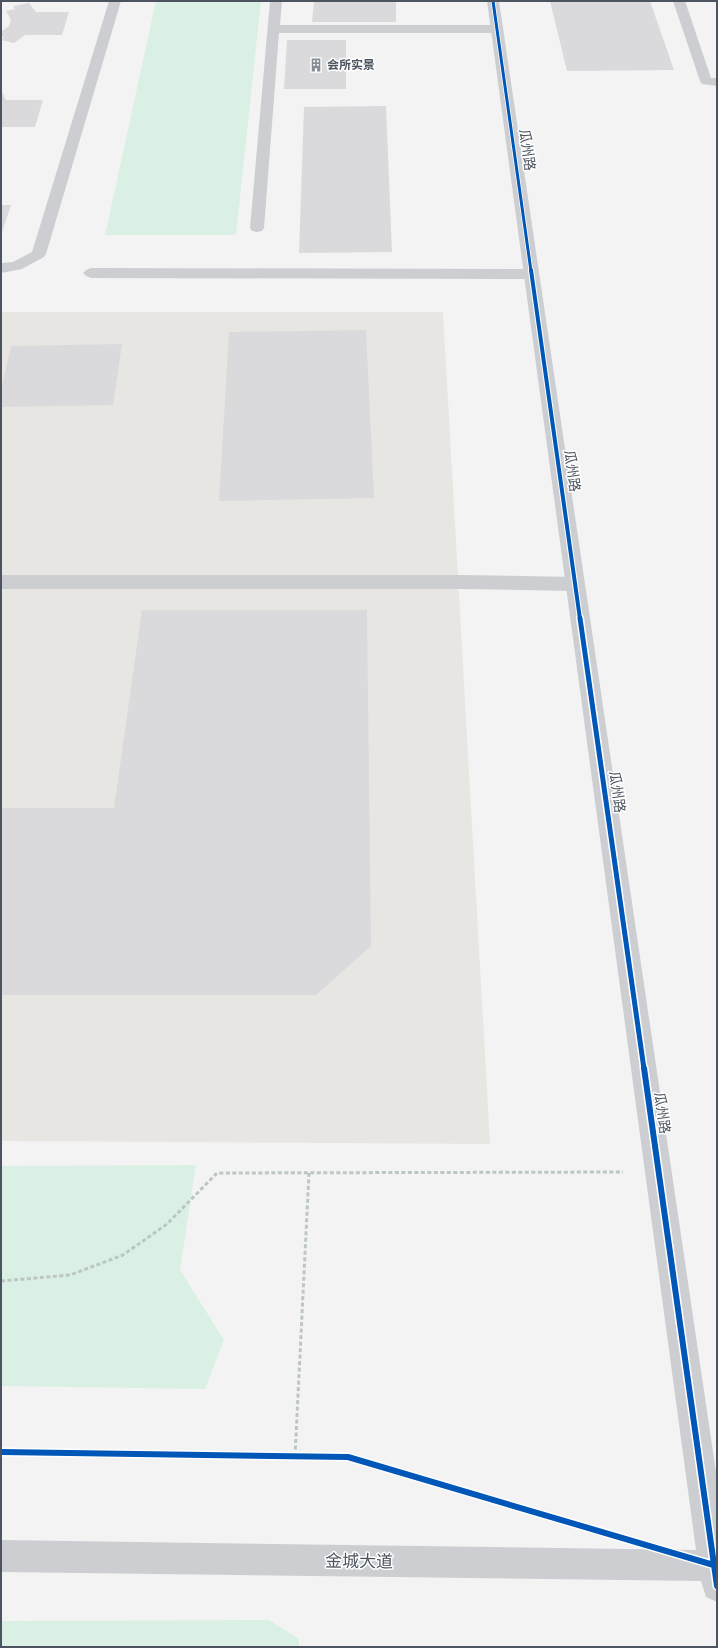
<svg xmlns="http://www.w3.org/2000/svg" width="718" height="1648" viewBox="0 0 718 1648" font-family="Karla,'Noto Sans SC',sans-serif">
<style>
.commercial{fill:#e7e6e2}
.green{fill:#daf0e4}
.building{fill:#dadadc}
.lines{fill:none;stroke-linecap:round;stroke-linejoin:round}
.path{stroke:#bcc6c3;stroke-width:3;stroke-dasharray:4 2.5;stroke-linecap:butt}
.service{fill:#cdced1;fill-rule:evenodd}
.minor{fill:#cdced1;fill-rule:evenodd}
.tertiary{fill:#cdced1;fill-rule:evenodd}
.cycleway-far3-casing{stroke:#fff;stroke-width:4.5}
.cycleway-far2-casing{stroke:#fff;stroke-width:6}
.cycleway-far1-casing{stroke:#fff;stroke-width:8}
.cycleway-casing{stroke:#fff;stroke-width:9}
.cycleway-far3{stroke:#0057b8;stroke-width:3}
.cycleway-far2{stroke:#0057b8;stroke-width:4}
.cycleway-far1{stroke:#0057b8;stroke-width:5}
.cycleway{stroke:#0057b8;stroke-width:6}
.labels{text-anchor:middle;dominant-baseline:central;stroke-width:3;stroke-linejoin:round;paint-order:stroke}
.far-poi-label{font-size:12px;font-weight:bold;fill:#4b545f;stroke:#fff;text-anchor:start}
.street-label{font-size:14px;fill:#4b545f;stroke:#fff}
.near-street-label{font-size:17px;fill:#4b545f;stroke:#fff}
</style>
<rect width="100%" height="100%" fill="#f4f3f3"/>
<!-- commercial -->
<path class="commercial" d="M1,312H443L490,1144L1,1141Z"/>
<!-- green -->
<path class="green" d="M156,1H261L236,235H105Z
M196,1165L180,1270L224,1340L205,1389L1,1386V1166Z
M269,1620L299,1639V1647H1V1621Z"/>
<!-- building -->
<path class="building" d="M314,1H396V22H312Z
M550,1H650L674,70L567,71Z
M29,3L36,12H69L62,35H25L14,43L1,40L4,37L1,36V32L9,26L11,20L6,11L15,9L13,6Z
M287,40H346V89H284Z
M1,90L6,100H43L35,127H1Z
M386,106L392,252L299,253L304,107Z
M1,205H11L1,235Z
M366,330L374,498L219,501L229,332Z
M122,344L113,405L1,407V390L11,346Z
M142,610H367L371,946L316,995H1V808H114Z"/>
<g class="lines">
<!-- path -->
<path class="path" d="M1,1281L70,1275L123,1255L167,1224L217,1173L623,1172
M295,1456L309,1173"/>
<!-- service -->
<path class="service" d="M270,1H282L280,25H497L501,26L503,29L501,32L497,33H279L264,228L262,231L257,232L252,231L250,228Z
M91,268L531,269L536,271L539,274L536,277L531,279L91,278L86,276L83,273L86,270Z
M1,575H462L575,577L582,579L584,584L582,589L575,591L462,589H1Z"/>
<!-- minor -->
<path class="minor" d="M109,1H121L46,254L44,257L22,269L1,273V263L13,262L32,252Z
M673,1H685L711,78H717V86L702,84L700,81Z"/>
<!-- tertiary -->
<path class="tertiary" d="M487,1H499L717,1479V1602L706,1597L701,1581L1,1572V1540L696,1550Z"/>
<!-- cycleway-far3 casing -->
<g class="cycleway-far3-casing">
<path id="cycleway-far3" d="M493,1L531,271"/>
</g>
<!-- cycleway-far2 casing -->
<g class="cycleway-far2-casing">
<path id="cycleway-far2" d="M531,270L580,619"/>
</g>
<!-- cycleway-far1 casing -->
<g class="cycleway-far1-casing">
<path id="cycleway-far1" d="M580,618L644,1069"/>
</g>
<!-- cycleway casing -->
<g class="cycleway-casing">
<path id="cycleway" d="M644,1068L717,1586
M1,1452L348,1457L717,1566"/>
</g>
<!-- cycleway-far3 -->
<use href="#cycleway-far3" class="cycleway-far3"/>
<!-- cycleway-far2 -->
<use href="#cycleway-far2" class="cycleway-far2"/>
<!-- cycleway-far1 -->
<use href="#cycleway-far1" class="cycleway-far1"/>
<!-- cycleway -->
<use href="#cycleway" class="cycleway"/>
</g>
<!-- icons -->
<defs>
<g id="building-bare" transform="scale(1.08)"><path d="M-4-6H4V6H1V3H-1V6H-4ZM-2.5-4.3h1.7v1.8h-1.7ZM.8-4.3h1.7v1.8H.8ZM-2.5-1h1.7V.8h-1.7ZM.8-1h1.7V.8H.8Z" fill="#868c93" stroke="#fff" stroke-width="2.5" paint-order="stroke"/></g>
</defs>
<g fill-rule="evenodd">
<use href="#building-bare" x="316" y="65"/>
</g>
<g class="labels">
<!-- far-poi labels -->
<g class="far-poi-label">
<text x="327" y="65">会所实景</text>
</g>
<!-- street labels -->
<g class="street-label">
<text transform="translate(527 150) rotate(82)">瓜州路</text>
<text transform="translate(572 471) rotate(82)">瓜州路</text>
<text transform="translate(617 792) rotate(82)">瓜州路</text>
<text transform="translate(662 1113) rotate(82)">瓜州路</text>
</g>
<!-- near-street labels -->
<g class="near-street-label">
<text transform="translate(359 1561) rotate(1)">金城大道</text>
</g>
</g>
<!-- border -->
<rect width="718" height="1648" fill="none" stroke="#4b545f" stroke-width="4"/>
</svg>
